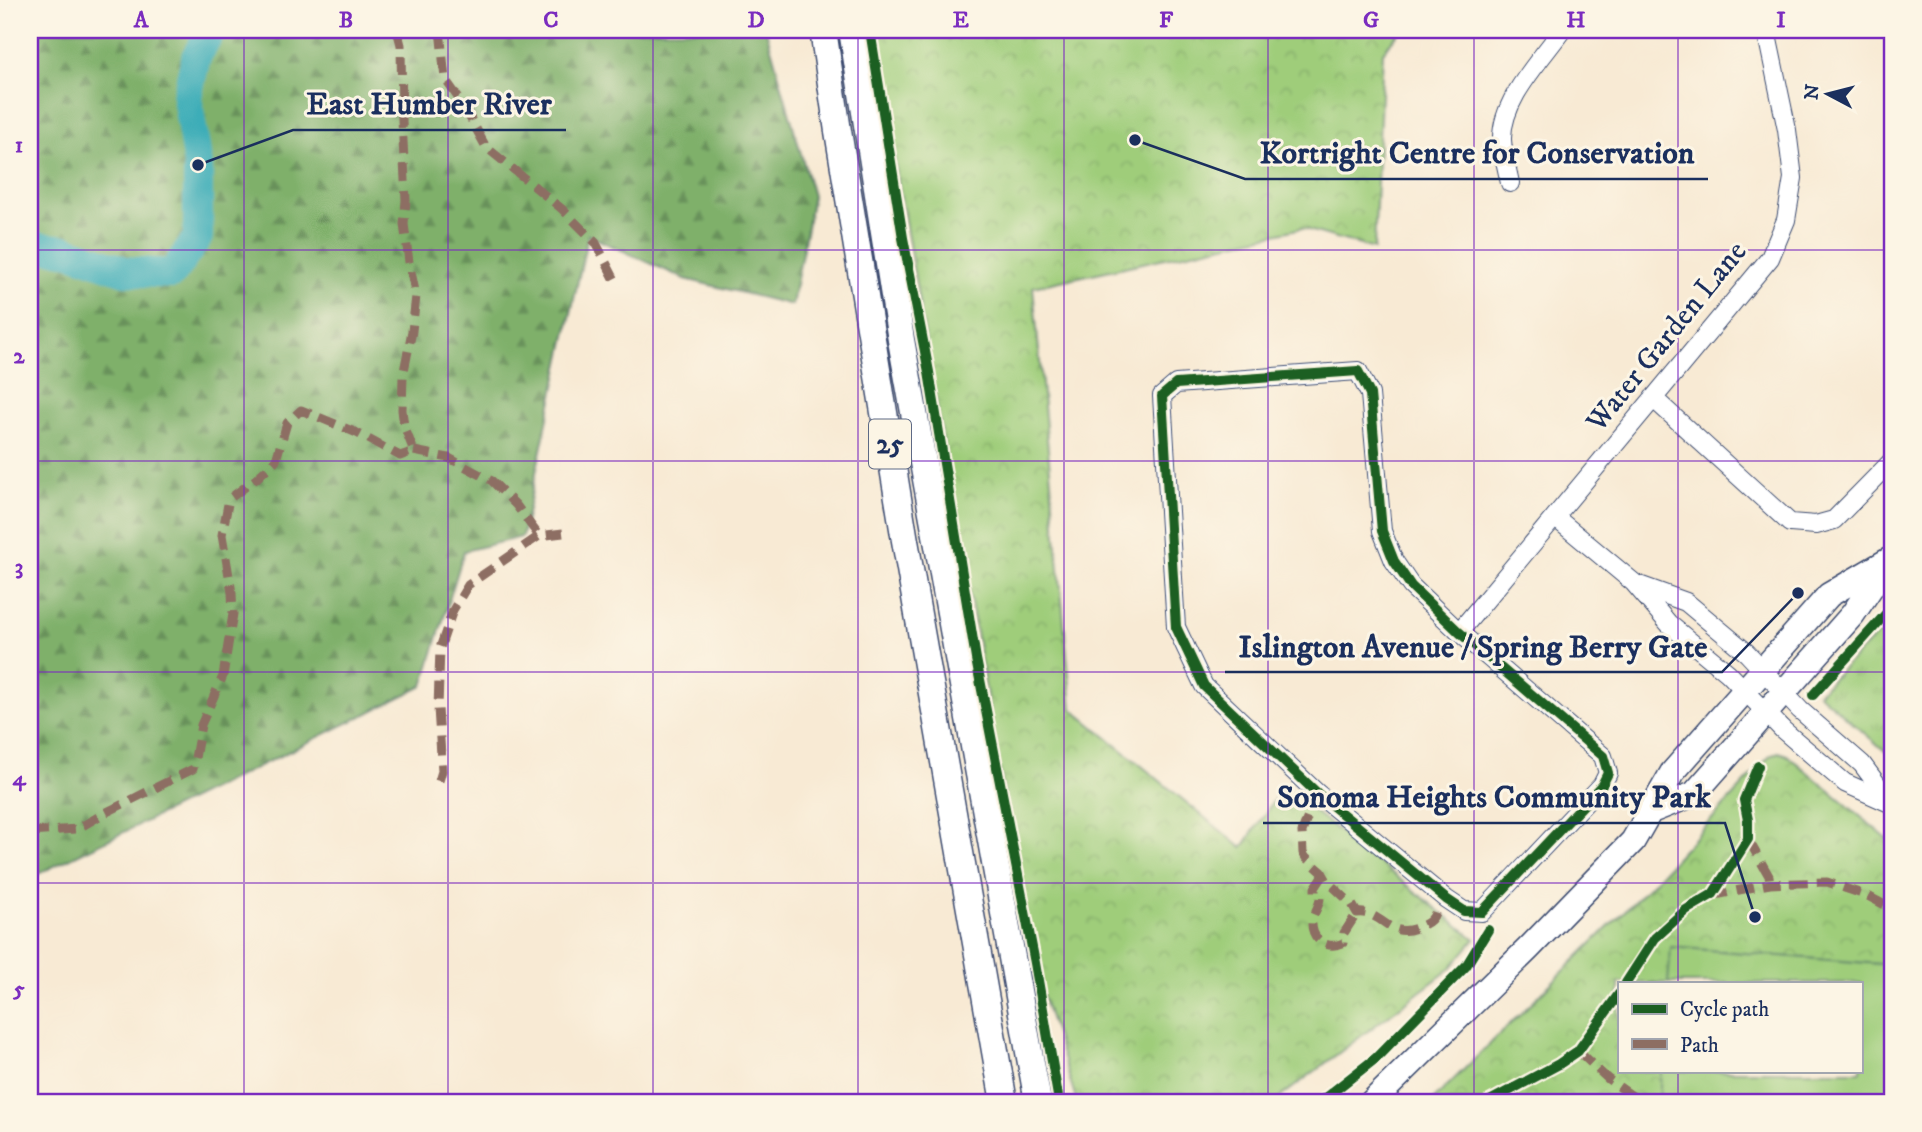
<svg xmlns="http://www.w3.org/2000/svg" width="1922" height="1132" viewBox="0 0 1922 1132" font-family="'IM FELL DW Pica',serif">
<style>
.grass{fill:url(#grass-tufts);stroke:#5d7e6c;stroke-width:2}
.forest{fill:url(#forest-firs);stroke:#4d7064;stroke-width:2}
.park{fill:url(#park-crowns);stroke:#5d7e6c;stroke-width:2;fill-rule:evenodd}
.pitch{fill:#9fcd7a;stroke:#5d7e6c;stroke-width:2}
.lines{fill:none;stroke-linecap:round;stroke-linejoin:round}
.river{stroke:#3cadb8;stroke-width:30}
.minor-casing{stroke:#3c4b70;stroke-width:20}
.secondary-casing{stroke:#3c4b70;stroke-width:27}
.primary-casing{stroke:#3c4b70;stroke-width:29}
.minor{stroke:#fff;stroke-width:18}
.secondary{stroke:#fff;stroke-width:24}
.primary{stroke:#fff;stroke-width:26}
.quiet{stroke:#8d6e63;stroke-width:9;stroke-dasharray:18 9;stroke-linecap:butt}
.cycleway-casing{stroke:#fcf5e5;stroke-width:15}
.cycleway{stroke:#1b5e20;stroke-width:10}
.grid{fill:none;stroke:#7b2cbf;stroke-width:2;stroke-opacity:0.55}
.labels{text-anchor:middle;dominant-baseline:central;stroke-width:6;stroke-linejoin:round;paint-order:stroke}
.shield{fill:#fcf5e5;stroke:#5e6a86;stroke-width:2}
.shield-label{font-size:28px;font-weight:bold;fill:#1b2f5e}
.street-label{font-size:30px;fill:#1b2f5e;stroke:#fcf5e5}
.leader{fill:none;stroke:#1b2f5e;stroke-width:2.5}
.callout-dot{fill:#1b2f5e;stroke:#fcf5e5;stroke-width:2.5}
.callout-label{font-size:32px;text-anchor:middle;font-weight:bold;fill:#1b2f5e;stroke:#fcf5e5;stroke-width:6;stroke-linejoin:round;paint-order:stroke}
.neatline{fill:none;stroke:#7b2cbf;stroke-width:2.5}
.grid-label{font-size:23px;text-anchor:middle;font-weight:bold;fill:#7b2cbf}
</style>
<defs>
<pattern id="grass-tufts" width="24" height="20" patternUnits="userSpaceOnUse" patternTransform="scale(1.75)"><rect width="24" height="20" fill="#9fcd7a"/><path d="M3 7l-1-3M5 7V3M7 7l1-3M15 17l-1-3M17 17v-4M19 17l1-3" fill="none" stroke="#88b06c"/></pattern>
<pattern id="forest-firs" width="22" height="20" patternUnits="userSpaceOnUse" patternTransform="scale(1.75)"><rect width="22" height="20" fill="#7fb06a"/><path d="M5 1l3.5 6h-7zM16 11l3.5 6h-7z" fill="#67905a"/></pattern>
<pattern id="park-crowns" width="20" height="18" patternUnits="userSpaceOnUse" patternTransform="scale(1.75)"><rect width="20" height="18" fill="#9fcd7a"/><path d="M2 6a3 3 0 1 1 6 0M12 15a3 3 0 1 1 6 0" fill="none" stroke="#88b06c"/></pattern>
</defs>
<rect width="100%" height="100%" fill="#fcf5e5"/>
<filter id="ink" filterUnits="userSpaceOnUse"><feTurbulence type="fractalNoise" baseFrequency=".0143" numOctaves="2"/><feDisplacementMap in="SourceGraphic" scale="14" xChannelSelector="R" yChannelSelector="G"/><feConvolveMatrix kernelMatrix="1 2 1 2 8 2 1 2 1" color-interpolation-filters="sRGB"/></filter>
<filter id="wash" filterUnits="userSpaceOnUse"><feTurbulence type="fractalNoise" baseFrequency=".00686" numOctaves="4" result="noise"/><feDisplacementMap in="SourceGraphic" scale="28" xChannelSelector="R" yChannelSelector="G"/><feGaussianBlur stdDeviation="1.57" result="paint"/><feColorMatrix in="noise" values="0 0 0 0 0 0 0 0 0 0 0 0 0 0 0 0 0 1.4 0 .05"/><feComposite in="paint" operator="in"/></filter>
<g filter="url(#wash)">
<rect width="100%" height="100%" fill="#f8ead4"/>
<!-- grass -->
<path class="grass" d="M1892,620V757L1818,693Z"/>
<!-- forest -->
<path class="forest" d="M30,30H766L813,196L792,305L685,279L588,235L522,537L464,551L423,686L30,878Z"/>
<!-- park -->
<path class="park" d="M872,30H1401L1383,52L1374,249L1302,228L1033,287L1072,709L1242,848L1283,787L1475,939L1450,969L1274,1102H1077L1034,968Z
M1778,752L1787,755L1892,843V1102H1431L1649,887L1770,756ZM1619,983H1861V1071H1619Z"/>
<!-- pitch -->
<path class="pitch" d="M1671,947L1892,965V1102H1659L1661,1071H1861V983H1668Z"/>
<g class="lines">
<!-- river -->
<path class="river" d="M30,246L65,250L125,271L172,274L198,237V165L187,97L196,57L211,30"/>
</g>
</g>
<g filter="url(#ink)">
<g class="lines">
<!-- minor casing -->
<g class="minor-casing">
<path id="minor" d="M1510,183C1507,169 1503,155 1502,140C1501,100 1540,61 1562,30
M1358,371L1370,394L1382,531L1394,561L1411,586L1459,632L1603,756L1608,773L1602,785L1482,912L1464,911L1446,899L1317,793L1204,686L1176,627L1162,396L1176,384Z
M1653,398L1790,523L1816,525L1834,520L1892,461
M1556,518L1633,582L1669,624L1728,673L1783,730L1845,783L1892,804
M1636,584L1686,602L1747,653L1800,710L1862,764L1888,799
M1459,632L1770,258L1786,220L1793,178L1787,130L1766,30"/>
</g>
<!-- secondary casing -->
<g class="secondary-casing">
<path id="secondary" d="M1651,811L1694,794L1853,614L1884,568
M1372,1102L1529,948L1633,841L1672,773L1829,595L1889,560"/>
</g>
<!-- primary casing -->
<g class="primary-casing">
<path id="primary" d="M823,30L838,131L904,535L1004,1102
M852,30L901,340L1038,1102"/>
</g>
<!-- minor -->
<use href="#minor" class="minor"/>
<!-- secondary -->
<use href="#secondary" class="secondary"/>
<!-- primary -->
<use href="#primary" class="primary"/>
<!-- quiet -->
<path class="quiet" d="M440,30L445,79L462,103L486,147L562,209L596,243L616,282
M414,451L449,458L492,481L516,505L539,536
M439,781L442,771L438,708L440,648L453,610L468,585L539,536L563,533
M1317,793L1302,832L1303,853L1306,858L1322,872L1327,881L1352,904L1357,913C1384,910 1388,942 1421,926C1429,923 1434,919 1436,910
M30,832L77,829L105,813L193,769L201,725L223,676L233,614L232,593L222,535L229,499L256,479L276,460L287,423L301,410L357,433L400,456L414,451L404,426L402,410L403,376L412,331L416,296L409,262L404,224L406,200L402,120L401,45L397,30
M1748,839L1769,876L1770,884
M1323,876L1315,888V892L1320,895C1321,906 1313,912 1312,922C1311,940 1327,950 1343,943L1344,933L1357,913
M1710,896L1770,884L1827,882L1868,896L1892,909
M1578,1051L1608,1079L1641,1102"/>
<!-- cycleway casing -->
<g class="cycleway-casing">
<path id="cycleway" d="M870,30L903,238L929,372L976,659L1035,963L1059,1102
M1358,371L1370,394L1382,531L1394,561L1411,586L1459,632L1603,756L1608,773L1602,785L1482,912L1464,911L1446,899L1317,793L1204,686L1176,627L1162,396L1176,384Z
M1813,695L1892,607
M1626,983L1655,938L1686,910L1713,894L1748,839V820L1744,800L1758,766
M1320,1102L1376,1058L1466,966L1488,930
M1488,1102L1559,1064L1578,1051L1619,994"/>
</g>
<!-- cycleway -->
<use href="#cycleway" class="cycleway"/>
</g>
</g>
<!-- grid -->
<path class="grid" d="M244,30V1102M448,30V1102M653,30V1102M858,30V1102M1064,30V1102M1268,30V1102M1474,30V1102M1678,30V983M30,250H1892M30,461H1892M30,672H1892M30,883H1892M1678,1071V1102"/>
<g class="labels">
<!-- shield labels -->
<rect class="shield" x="869" y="419.5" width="42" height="49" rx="5"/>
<g class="shield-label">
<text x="890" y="444">25</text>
</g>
<!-- street labels -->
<g class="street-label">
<text transform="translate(1667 337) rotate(-51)">Water Garden Lane</text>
</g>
</g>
<!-- callouts -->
<path class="leader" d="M198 165L293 130H566M1135 140L1245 179H1708M1798 593L1722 672H1225M1755 917L1725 823H1263"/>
<g class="callout-dot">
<circle cx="198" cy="165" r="7"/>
<circle cx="1135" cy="140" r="7"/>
<circle cx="1798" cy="593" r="7"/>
<circle cx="1755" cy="917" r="7"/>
</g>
<g class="callout-label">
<text x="429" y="114">East Humber River</text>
<text x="1477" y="163">Kortright Centre for Conservation</text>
<text x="1473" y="657">Islington Avenue / Spring Berry Gate</text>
<text x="1494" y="807">Sonoma Heights Community Park</text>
</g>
<!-- margin -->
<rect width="1922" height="1132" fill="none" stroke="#fcf5e5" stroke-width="77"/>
<!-- legend -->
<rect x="1618" y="982" width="245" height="91" fill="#fcf5e5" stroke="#a2a6af" stroke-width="2"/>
<rect x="1632" y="1004" width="35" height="10" fill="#1b5e20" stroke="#a2a6af" stroke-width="2"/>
<text x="1680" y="1016" font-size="21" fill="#1b2f5e">Cycle path</text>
<rect x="1632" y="1039" width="35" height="10" fill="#8d6e63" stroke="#a2a6af" stroke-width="2"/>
<text x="1680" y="1052" font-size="21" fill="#1b2f5e">Path</text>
<!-- north arrow -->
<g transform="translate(1828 94) rotate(277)" stroke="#fcf5e5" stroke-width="5" paint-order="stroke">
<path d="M0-5L12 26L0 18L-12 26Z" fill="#1b2f5e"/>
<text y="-10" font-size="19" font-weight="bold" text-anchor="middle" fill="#1b2f5e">N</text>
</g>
<rect x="38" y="38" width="1846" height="1056" class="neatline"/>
<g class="grid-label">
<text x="141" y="27">A</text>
<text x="346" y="27">B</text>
<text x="551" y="27">C</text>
<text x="756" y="27">D</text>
<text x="961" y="27">E</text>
<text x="1166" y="27">F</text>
<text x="1371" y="27">G</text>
<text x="1576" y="27">H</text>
<text x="1781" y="27">I</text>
<text x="19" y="152">1</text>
<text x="19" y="363">2</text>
<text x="19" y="574">3</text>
<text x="19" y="785">4</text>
<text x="19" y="996">5</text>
</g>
</svg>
